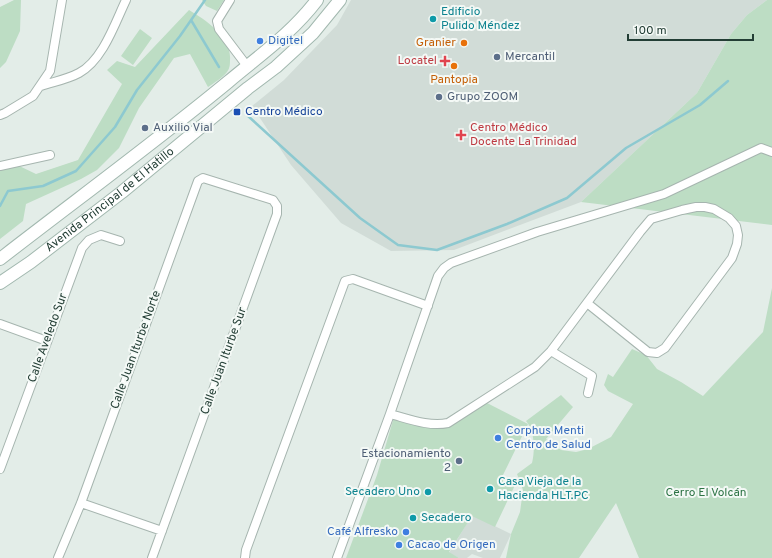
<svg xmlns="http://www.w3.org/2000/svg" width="772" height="558" viewBox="0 0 772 558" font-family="Overpass,sans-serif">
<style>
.built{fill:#d1dcd7}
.green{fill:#bdddc4}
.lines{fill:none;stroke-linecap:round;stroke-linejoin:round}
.stream{stroke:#8dc9d0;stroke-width:2.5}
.street-casing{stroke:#a6b5af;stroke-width:10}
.secondary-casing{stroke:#a2b8af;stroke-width:14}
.street{stroke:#fff;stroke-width:8}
.secondary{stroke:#fff;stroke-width:12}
.culture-dot{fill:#0f9aa8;stroke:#f4f9f6;stroke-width:1.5}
.shop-dot{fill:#3f7fe0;stroke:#f4f9f6;stroke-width:1.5}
.food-dot{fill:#e8710a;stroke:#f4f9f6;stroke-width:1.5}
.service-dot{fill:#5c6f8a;stroke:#f4f9f6;stroke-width:1.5}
.health-dot{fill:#e0444e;stroke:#f4f9f6;stroke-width:1.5}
.transit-dot{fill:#1a4fb4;stroke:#f4f9f6;stroke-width:1.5}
.labels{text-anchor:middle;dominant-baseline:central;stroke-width:4;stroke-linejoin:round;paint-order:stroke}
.culture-label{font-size:12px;fill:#0d838f;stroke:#f4f9f6;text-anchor:start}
.shop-label{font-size:12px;fill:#366cbe;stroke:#f4f9f6;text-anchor:start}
.food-label{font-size:12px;fill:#c56008;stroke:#f4f9f6;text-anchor:end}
.service-label{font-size:12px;fill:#4e5e75;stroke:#f4f9f6;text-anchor:start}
.health-label{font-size:12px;fill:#be3a42;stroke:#f4f9f6;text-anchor:end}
.transit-label{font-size:12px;fill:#164399;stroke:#f4f9f6;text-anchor:start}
.street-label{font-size:12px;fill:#233e35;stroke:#f4f9f6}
.park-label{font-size:12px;fill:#2e7446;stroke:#f4f9f6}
</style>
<rect width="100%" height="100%" fill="#e3ede8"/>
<!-- built -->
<path class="built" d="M351,0H767L747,15L731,34L697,93L581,202L454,250L391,251L341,223L291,165L252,106L284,80L337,25Z
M472,515L511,534L500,558H483L472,554L467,558H459L449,553Z"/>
<!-- green -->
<path class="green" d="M14,0H21L20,31L6,62L0,68V7Z
M202,0H224L217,11L206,6Z
M767,0H772V225L581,202L697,93L731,34L747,15Z
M189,10C206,20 232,38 230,60C230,64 230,68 227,72C223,77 214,83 208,87L190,54L174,58L139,108L119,148L97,170L81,179L26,204L23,221L0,239V171L11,162L36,174L78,160L122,84L107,70L117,61L135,67Z
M140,29L152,38L133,65L121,56Z
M772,288V558H639L616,503L579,558H506L511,534L520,512L523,490L517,474L532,463C535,451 535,431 526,421L561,395L573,407L546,439L561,450L576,452L588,449L611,437L633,404L608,391L604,385L608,374L613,377L632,349L646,355L657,369L681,382L703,396L763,332Z
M487,403L528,424L502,477L516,483L495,527L472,516L449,552L459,558H346L377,475L394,417L439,429Z"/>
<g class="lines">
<!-- stream -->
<path class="stream" d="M191,20L219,67
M248,116L360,218L398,245L437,250L507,224L567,198L626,148L700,105L728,81
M0,206L8,191L43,186L76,171L115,127L137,90L180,36L205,0"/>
<!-- street casing -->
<g class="street-casing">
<path id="street" d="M230,0L217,21L219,29L247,66
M41,86C53,82 68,79 79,73C103,60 115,23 126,0
M0,115L5,113L33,96L50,71L62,0
M0,166L50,155
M0,324L47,341
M551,351L592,376L588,393
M390,414C409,419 429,427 448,423L535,367L551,351L640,232L651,219L682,210L696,207H705L714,209L729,218L736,226L738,235L737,244L732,258L665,348L657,353L648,352L587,303
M0,469L82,248L89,240L101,235L120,241
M81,503L162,531
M58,558L81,503L198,181L203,178L273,200L277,206V214L152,558
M245,558L246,550L345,281L353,279L428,306
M337,558L390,414L438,276L444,268L451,263L537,232L664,194L761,148L772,152"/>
</g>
<!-- secondary casing -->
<g class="secondary-casing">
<g id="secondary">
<path d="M0,259C76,200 154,143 228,82C260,55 291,34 317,0"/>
<path id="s1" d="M0,283L31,262L122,192L248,88L276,67L313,33L340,0"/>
</g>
</g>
<!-- street -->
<use href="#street" class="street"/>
<!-- secondary -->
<use href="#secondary" class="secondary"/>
</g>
<!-- markers -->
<g class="culture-dot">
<circle cx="433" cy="19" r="4"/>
<circle cx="490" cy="489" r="4"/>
<circle cx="428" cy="492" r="4"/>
<circle cx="413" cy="518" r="4"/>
</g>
<g class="shop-dot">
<circle cx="260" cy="41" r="4"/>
<circle cx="498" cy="438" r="4"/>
<circle cx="406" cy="532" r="4"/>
<circle cx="399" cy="545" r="4"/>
</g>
<g class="food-dot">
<circle cx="464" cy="43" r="4"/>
<circle cx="454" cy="66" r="4"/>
</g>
<g class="service-dot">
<circle cx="497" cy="57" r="4"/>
<circle cx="439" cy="97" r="4"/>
<circle cx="145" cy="128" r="4"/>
<circle cx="459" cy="461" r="4"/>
</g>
<g class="health-dot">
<path d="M443 55h4v4h4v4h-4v4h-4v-4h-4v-4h4z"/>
<path d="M459 129h4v4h4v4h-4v4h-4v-4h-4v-4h4z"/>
</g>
<rect class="transit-dot" x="233" y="108" width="8" height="8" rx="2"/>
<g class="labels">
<!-- culture labels -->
<g class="culture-label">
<text x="441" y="12">Edificio<tspan x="441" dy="14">Pulido Méndez</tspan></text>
<text x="498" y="482">Casa Vieja de la<tspan x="498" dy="14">Hacienda HLT.PC</tspan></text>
<text x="420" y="492" text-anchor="end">Secadero Uno</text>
<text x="421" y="518">Secadero</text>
</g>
<!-- shop labels -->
<g class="shop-label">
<text x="268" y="41">Digitel</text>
<text x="506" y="431">Corphus Menti<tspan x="506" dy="14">Centro de Salud</tspan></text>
<text x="398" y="532" text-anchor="end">Café Alfresko</text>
<text x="407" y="545">Cacao de Origen</text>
</g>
<!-- food labels -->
<g class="food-label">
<text x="456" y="43">Granier</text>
<text x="454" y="80" text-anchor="middle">Pantopia</text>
</g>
<!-- service labels -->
<g class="service-label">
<text x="505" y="57">Mercantil</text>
<text x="447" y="97">Grupo ZOOM</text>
<text x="153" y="128">Auxilio Vial</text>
<text x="451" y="454" text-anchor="end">Estacionamiento<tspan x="451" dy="14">2</tspan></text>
</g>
<!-- health labels -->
<g class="health-label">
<text x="437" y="61">Locatel</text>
<text x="470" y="128" text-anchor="start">Centro Médico<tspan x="470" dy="14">Docente La Trinidad</tspan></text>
</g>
<!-- transit labels -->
<g class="transit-label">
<text x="245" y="112">Centro Médico</text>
</g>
<!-- street labels -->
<g class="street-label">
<text stroke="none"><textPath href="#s1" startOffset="138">Avenida Principal de El Hatillo</textPath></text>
<text transform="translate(48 338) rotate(-70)">Calle Aveledo Sur</text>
<text transform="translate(136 350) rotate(-70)">Calle Juan Iturbe Norte</text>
<text transform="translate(224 361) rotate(-70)">Calle Juan Iturbe Sur</text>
</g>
<!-- park labels -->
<g class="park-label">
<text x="706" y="493">Cerro El Volcán</text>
</g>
</g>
<!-- scale -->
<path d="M628 34v6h125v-6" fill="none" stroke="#233e35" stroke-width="2"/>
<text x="634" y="34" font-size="12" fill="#233e35" stroke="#f4f9f6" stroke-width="3" paint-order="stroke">100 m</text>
</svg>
